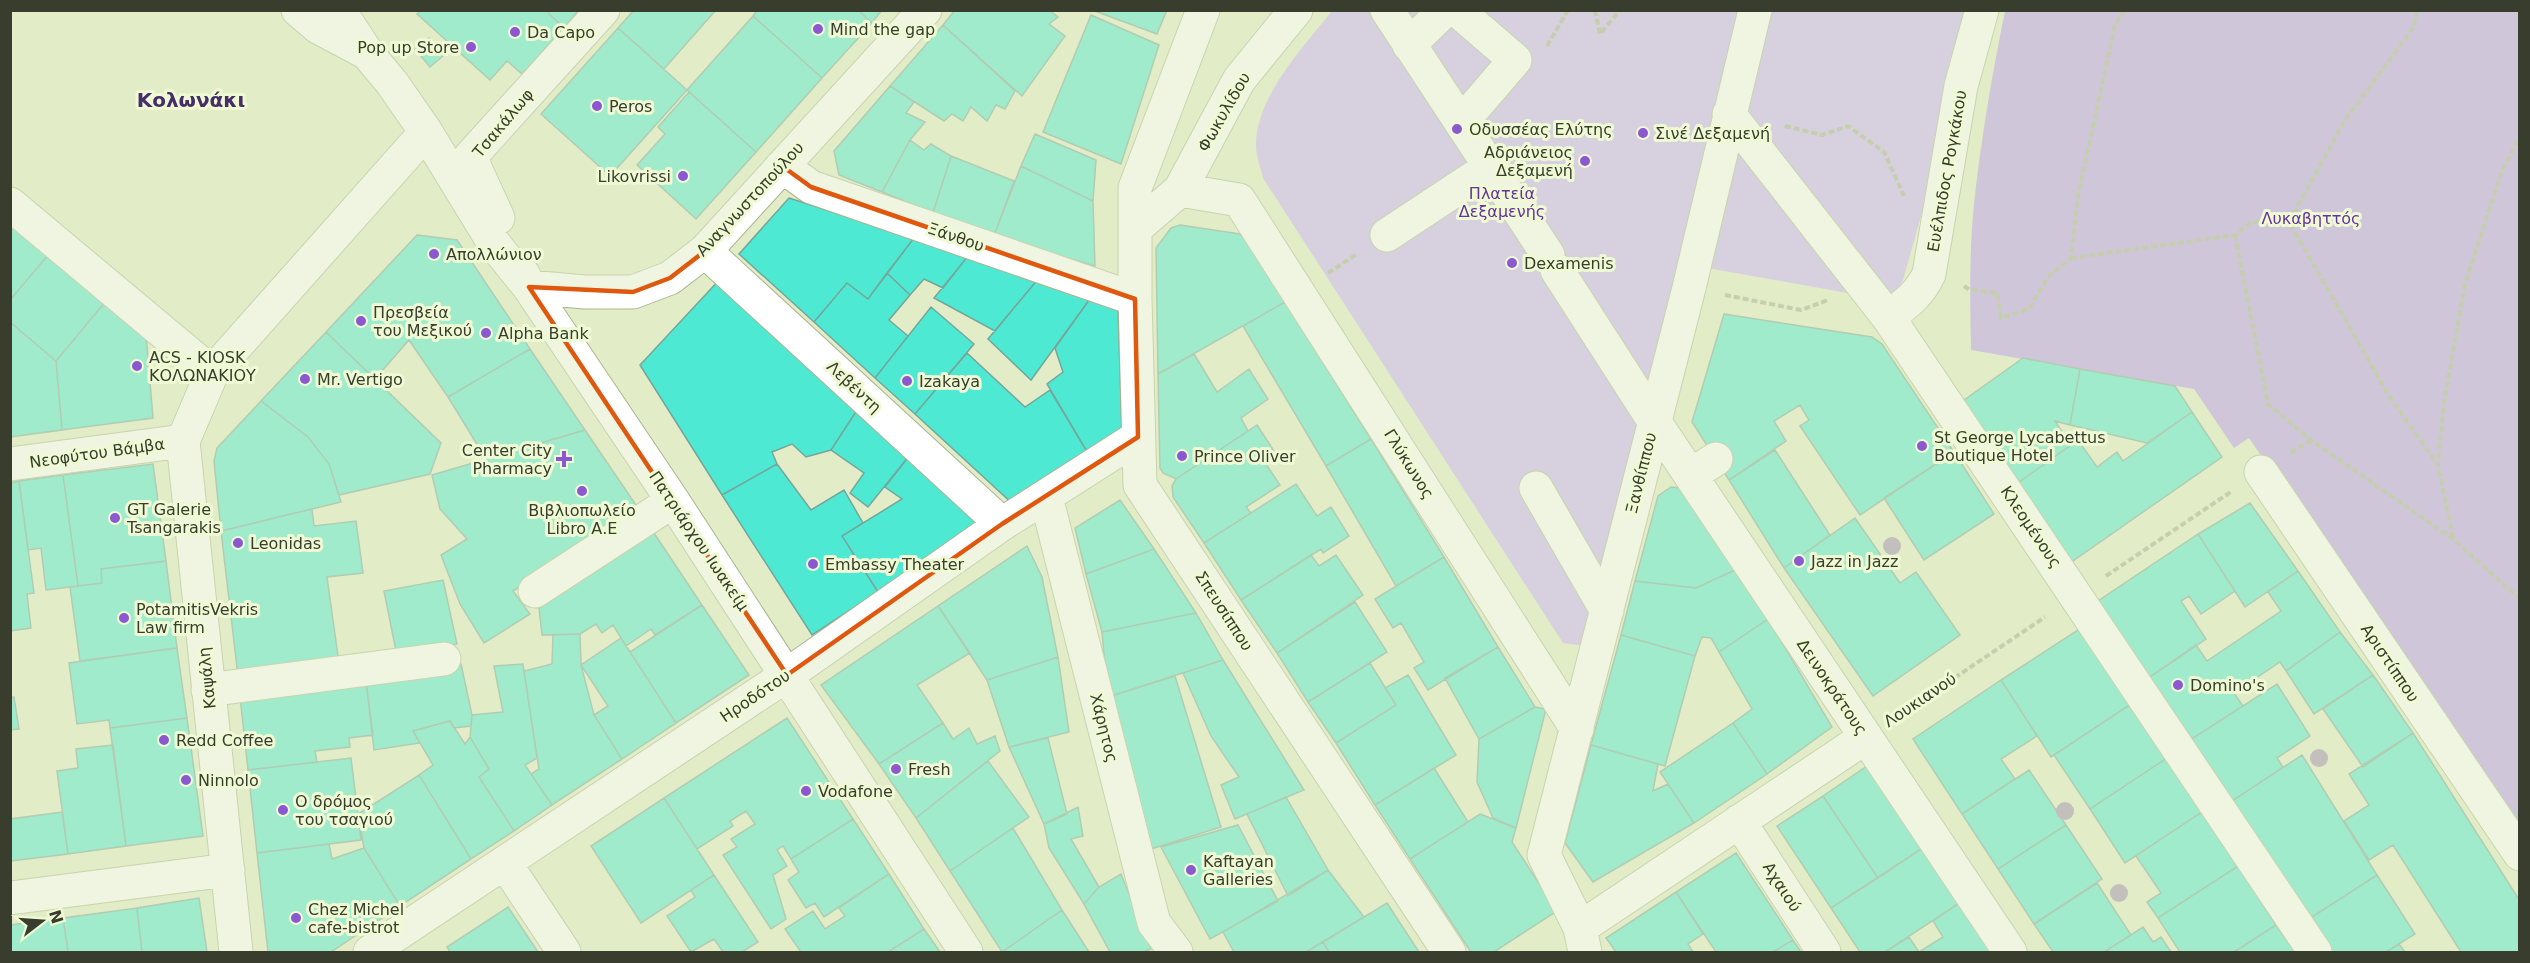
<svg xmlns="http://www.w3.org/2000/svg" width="2530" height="963" viewBox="0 0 2530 963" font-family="'DejaVu Sans',sans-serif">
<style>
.green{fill:#caadfb}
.forest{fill:#ba97f2}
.building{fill:#4ee9d2;stroke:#76a59b;stroke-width:1.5}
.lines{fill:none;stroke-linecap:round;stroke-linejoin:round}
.minor-casing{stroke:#aab590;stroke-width:35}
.path{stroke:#a3ab8e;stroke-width:4;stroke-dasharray:6 3;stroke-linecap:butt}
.minor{stroke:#fff;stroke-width:33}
.tree{fill:#9d87b0}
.marked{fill:none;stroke:#df580e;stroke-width:4.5;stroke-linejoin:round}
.poi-dot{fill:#8c58d0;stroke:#effad4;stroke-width:2}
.labels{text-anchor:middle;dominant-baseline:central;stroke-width:6;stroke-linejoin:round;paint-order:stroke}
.poi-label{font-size:16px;fill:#393d2e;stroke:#effad4;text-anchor:start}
.street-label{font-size:16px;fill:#393d2e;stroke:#effad4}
.park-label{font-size:16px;fill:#64349d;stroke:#effad4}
.quarter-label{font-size:20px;font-weight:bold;fill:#472e69;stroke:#effad4}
</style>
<rect width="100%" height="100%" fill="#e2edc7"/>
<!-- green -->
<path class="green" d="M1332,11H1744L1586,646L1563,643L1263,178C1261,168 1256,157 1256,146C1255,98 1304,46 1332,11Z
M1767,11H1968L1943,90L1930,184L1903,280L1897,290L1881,299L1708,268Z"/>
<!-- forest -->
<path class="forest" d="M2005,11H2519V831L2249,438L2234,448L2194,389L1971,350C1970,302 1969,253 1974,204C1981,139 1992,75 2005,11Z"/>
<!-- building -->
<path class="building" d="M421,10H545L564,28L522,74L507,61L490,80L417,14Z
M545,10H579L564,28Z
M634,10H716L664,69L618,28Z
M757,10H858L872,23L822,78L753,16Z
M858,10H882L872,23Z
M955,10H1049L1058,17L1049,24L1065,36L1022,96L943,25Z
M1092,10H1167L1157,34Z
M1091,15L1159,45L1121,164L1043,132Z
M753,16L822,78L756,152L687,90Z
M943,25L1015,91L1005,109L996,105L987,121L971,107L963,121L952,114L944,121L890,86Z
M618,28L687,90L610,176L541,114Z
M429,38L443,56L430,67L415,49Z
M890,86L914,102L906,113L925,122L910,140L882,192L839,175L834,151Z
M689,92L756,152L696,219L637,165L665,134L658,127Z
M1035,134L1096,160L1093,201L1021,166Z
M910,140L924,150L931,144L951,156L933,213L882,192Z
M951,156L1014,181L995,233L933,213Z
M1021,166L1093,201L1095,266L1044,251L995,233Z
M789,198L914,238L868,299L847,283L814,322L739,254Z
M10,221L49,254L10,300Z
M1180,225L1240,234L1248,239L1285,302L1158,374L1156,248L1171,228Z
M417,235L457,240L530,349L448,397L409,340L375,379L326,332Z
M914,238L968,256L943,288L924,279L910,295L887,273Z
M49,254L106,301L56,361L10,322V300Z
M968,256L1038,279L995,331L934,298Z
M887,273L910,295L889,320L908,336L875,378L814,322L847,283L868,299Z
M721,278L863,401L831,450L806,457L792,444L772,452L777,464L722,495L640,365Z
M1038,279L1092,296L1031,380L988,339Z
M1092,296L1118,307L1122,434L1089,455L1047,384L1063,372L1055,348Z
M106,301L146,334L153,418L62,430L56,361Z
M1285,302L1371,439L1326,466L1243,326Z
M931,307L974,344L915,414L875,378Z
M1724,314L1872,337L1882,344L1954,452L1860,515L1800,426L1809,420L1800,405L1774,421L1786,441L1729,480L1692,422Z
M10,322L56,361L62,430L10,437Z
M326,332L441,443L430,474L339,495L329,464L308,437L261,401Z
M530,349L585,430L486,459L448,397Z
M967,353L1025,407L1050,390L1089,455L1014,505L915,414Z
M1194,354L1217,392L1249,369L1268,399L1241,418L1248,431L1176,479L1163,473L1160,468L1158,374Z
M2023,358L2080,369L2070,425L2055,421L2071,445L2015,485L1960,403Z
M2080,369L2175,386L2192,412L2147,443L2070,425Z
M261,401L308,437L329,464L341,502L221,531L214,461L217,448Z
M863,401L913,451L868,507L850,493L864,473L831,450Z
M2192,412L2222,457L2070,563L2015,485L2078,440L2097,467L2117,452L2123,461Z
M1257,425L1274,451L1262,458L1280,485L1246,507L1251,513L1204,543L1173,497L1172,486L1176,479Z
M585,430L640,511L513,591L530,614L484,643L460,604L441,555L467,539L440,509L432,475Z
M1371,439L1444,557L1396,586L1326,466Z
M1775,450L1830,535L1784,568L1729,480Z
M913,451L981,525L878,592L842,536L902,499L885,487Z
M1954,452L1994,514L1924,560L1884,498Z
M153,464L166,561L101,569L102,583L78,586L63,475Z
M777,464L811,510L844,490L863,523L842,536L878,592L812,635L722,495Z
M63,475L78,586L46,590L41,548L28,550L19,481Z
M19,481L34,593L27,594L31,628L10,631V483Z
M1296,484L1317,516L1331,507L1349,536L1323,553L1321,549L1241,600L1204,543Z
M1671,487L1681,488L1735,570L1696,588L1635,581L1658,496Z
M1120,500L1154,549L1086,574L1075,528Z
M2250,503L2298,571L2245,607L2198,534Z
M312,509L314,526L356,521L363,573L327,577L339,663L238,676L221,531Z
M1855,518L1900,583L1916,572L1960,635L1873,696L1784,568Z
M654,533L702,605L655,635L651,629L626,646L613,625L602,633L596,624L580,634L542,635L539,608Z
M2198,534L2235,591L2201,614L2189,596L2181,601L2206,639L2147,679L2095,603Z
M1027,546L1042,577L1058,657L987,680L938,606Z
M1154,549L1196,613L1102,632L1086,574Z
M1311,555L1319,566L1336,555L1363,595L1277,653L1241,600Z
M1444,557L1498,647L1428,690L1414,668L1424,662L1401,623L1393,628L1375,599Z
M166,561L177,648L80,661L70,587L102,583L101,569Z
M1735,570L1768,619L1719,652L1711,638L1702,637L1695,656L1621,635L1635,581L1696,588Z
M2298,571L2340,632L2286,671L2280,662L2234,693L2243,706L2190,740L2147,679L2196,645L2207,661L2281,611L2268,592Z
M443,580L457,644L397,656L384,591Z
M1355,602L1387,652L1308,702L1277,653Z
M702,605L749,675L676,723L630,652Z
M938,606L970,653L917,685L943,723L879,764L821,685Z
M1196,613L1223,660L1108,697L1102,632Z
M1768,619L1832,727L1767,774L1733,723L1752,709L1719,652Z
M2081,628L2131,704L2051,757L2001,680Z
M2340,632L2373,675L2314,714L2286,671Z
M580,634L581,665L594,715L622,759L552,805L531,774L539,769L524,671L552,664L553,635Z
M1621,635L1695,656L1665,766L1591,745Z
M621,638L676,723L622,759L594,715L608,706L581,665Z
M1498,647L1535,707L1479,739L1445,678Z
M177,648L187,718L110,728L109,720L77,724L69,663Z
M1058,657L1069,732L1009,747L987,680Z
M1223,660L1304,790L1235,819L1221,785L1239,777L1211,736L1183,673Z
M1370,663L1396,705L1336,743L1308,702Z
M461,664L472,715L471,726L454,728L450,721L413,731L420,743L374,750L366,681Z
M523,664L537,758L525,765L552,805L514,831L479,777L489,769L470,737L472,715L503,712L494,666Z
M1408,675L1456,755L1375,805L1336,743L1396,705L1385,688Z
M2373,675L2413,733L2363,767L2323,709Z
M1175,676L1221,827L1151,849L1108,697Z
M2001,680L2037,736L2001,759L2015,779L1962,814L1913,739Z
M366,681L373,735L349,738L350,747L315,751L317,762L248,770L240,697Z
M2277,684L2310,736L2277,758L2283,767L2232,801L2190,740Z
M14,697L19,729L10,730V698Z
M2131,704L2167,758L2090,809L2054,755Z
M1535,707L1546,709L1516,828L1493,818L1477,782L1479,739Z
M187,718L203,836L126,846L110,728Z
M787,718L853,819L791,859L783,846L777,850L787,866L773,875L786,919L771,929L723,855L737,847L731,839L755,824L746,811L730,821L733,826L697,849L664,798Z
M450,721L465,744L470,737L489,769L479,777L514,831L471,859L419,775L433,765L413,731Z
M943,723L953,739L969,728L977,744L995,736L1000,751L916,818L879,764Z
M1733,723L1767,774L1694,823L1660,772Z
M2413,733L2520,901V952H2461L2393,845L2369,860L2344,821L2369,805L2349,774Z
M1048,738L1067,814L1044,824L1009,747Z
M113,745L126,846L68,854L57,771L78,768L76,749Z
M1591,745L1658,764L1653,791L1668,784L1694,823L1593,882L1565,843Z
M2302,755L2377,875L2309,919L2232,801Z
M351,758L361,840L257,853L248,770Z
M2167,758L2202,812L2125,863L2090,809Z
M988,761L1029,817L950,871L916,818Z
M1873,762L1927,845L1878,878L1823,796Z
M1434,768L1468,822L1410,859L1375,805Z
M2029,770L2066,825L1998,869L1962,814Z
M419,775L471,859L400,906L364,848L358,814Z
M1823,796L1878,878L1831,908L1777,826Z
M1286,797L1328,870L1288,896L1247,814Z
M664,798L714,875L641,923L591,846Z
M1078,807L1083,836L1071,839L1099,887L1084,904L1049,848L1044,824Z
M62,812L68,854L11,861L10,819Z
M2202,812L2238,866L2158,918L2147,902L2161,893L2136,856Z
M1480,814L1516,828L1512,842L1557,911L1494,952H1471L1410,859Z
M853,819L889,874L824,917L815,903L806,908L788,880L799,872L791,859Z
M1238,825L1278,901L1210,939L1161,847Z
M2066,825L2102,879L2034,924L1998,869Z
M1013,828L1062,910L1002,952L950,871Z
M329,844L332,859L364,848L400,906L331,952H268L257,853Z
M1927,845L1964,900L1885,952H1860L1831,908Z
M1736,853L1793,940L1773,952H1716L1676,892Z
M2238,866L2276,925L2234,952H2180L2158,918Z
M1328,870L1364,917L1306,952H1234L1223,932Z
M889,874L924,929L888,952H801L785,929L813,911L825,929L845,916L839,908Z
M1121,874L1151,949L1143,952H1110L1084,904L1099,887Z
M714,875L758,942L742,952H723L714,939L691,952L667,916L695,897L691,890Z
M2377,875L2415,934L2386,952H2330L2309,919Z
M2097,883L2131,935L2104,952H2053L2034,924Z
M1676,892L1703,934L1688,944L1693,952H1616L1606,938Z
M199,898L207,952H142L137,908Z
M1964,900L1999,952H1885L1909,937L1919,952L1943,937L1933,921Z
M1387,903L1419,952H1329L1323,942Z
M508,907L538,952H450L447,947Z
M137,908L142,952H68L63,918Z
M1062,910L1089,952H1002Z
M63,918L68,952H10V925Z
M2276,925L2295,952H2234Z
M2143,927L2153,942L2161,937L2171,952H2104Z
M924,929L940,952H888Z
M1793,940L1801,952H1773Z
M1323,942L1329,952H1306Z
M2399,944L2405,952H2386Z"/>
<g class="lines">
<!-- minor casing -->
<g class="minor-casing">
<path id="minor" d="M298,10L318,27L365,52
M339,10L367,53L392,83L426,132L495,245L529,287L673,501L966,952
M1203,10L1135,188V299L1140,485L1449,952
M1387,10L1548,255
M1457,10L1515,60L1461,123
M1409,45L1445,10
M1729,114L1888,317L2315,952
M782,166L811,187L1135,299
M1180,190L1239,80L1296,10
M10,204L212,373
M498,218L470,157L603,10
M1136,228L1180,190L1239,200L1577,729
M1387,235L1490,167
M705,251L1002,524
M1557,270L1654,421L2010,952
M523,274L529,287L585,292H633L670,278L705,251L925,10
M1888,317C1905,305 1920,294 1929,274L1961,86L1982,10
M10,464L183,441
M2261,472L2520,854
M1691,475L1716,459
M1536,488L1607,611
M1046,497L1154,923L1176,952
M535,591L673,501
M208,690L444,659
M1739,821L1824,952
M505,863L564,952
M10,898L228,870
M1580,928L1866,737
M236,952L183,441L212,373L426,132
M370,952L787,675L1002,524L1138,437
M1585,952L1580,928L1544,855L1689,288L1755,10"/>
</g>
<!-- path -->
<path class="path" d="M1595,10L1600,34L1620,10
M2417,10L2414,27L2345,120L2289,222L2389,396L2438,465
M1547,46L1568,10
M1785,126L1822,135L1848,126L1884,152L1904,196
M2235,235L2268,404L2311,440L2453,539L2520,599
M2071,258L2235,235L2251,222H2289
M1328,273L1357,254
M1964,286L1970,290L1997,293L2001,318L2029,309L2048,277L2071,258L2078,196L2115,25L2125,10
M1725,295L1801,310L1828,300
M2291,453L2311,440
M2453,538L2438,465L2444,403L2465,284L2502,171L2520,136
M2106,576L2232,491
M1895,718L2045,617"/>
<!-- minor -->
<use href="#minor" class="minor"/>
</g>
<!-- trees -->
<g class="tree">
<circle cx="1892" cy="546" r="9"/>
<circle cx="2319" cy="758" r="9"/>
<circle cx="2065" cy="811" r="9"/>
<circle cx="2119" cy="893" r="9"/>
</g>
<!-- marked area -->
<path d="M0 0H2530V963H0ZM782,166L811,187L1135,299L1138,437L1002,524L787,675L529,287L633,292L670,278L705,251Z" fill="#e2edc7" fill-opacity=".55" fill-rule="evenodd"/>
<path class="marked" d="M782,166L811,187L1135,299L1138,437L1002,524L787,675L529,287L633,292L670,278L705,251Z"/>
<!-- markers -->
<g class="poi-dot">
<circle cx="818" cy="29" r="6"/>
<circle cx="515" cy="32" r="6"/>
<circle cx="471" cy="47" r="6"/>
<circle cx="597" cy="106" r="6"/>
<circle cx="1457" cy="129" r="6"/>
<circle cx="1643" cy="133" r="6"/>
<circle cx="1585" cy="161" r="6"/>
<circle cx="683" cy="176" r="6"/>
<circle cx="434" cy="254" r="6"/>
<circle cx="1512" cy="263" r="6"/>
<circle cx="361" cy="321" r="6"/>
<circle cx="486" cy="333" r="6"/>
<circle cx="137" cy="366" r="6"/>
<circle cx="305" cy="379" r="6"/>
<circle cx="907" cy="381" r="6"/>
<circle cx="1922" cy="446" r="6"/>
<circle cx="1182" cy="456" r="6"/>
<path d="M561 450h6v6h6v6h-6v6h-6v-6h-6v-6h6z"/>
<circle cx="582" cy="491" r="6"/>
<circle cx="115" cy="518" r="6"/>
<circle cx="238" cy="543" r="6"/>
<circle cx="1799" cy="561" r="6"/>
<circle cx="813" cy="564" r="6"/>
<circle cx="124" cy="618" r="6"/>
<circle cx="2178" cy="685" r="6"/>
<circle cx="164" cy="740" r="6"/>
<circle cx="896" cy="769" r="6"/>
<circle cx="186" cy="780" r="6"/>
<circle cx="806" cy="791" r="6"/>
<circle cx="283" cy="810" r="6"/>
<circle cx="1191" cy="870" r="6"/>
<circle cx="296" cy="918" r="6"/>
</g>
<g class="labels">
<!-- poi labels -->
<g class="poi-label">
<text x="830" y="29">Mind the gap</text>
<text x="527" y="32">Da Capo</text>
<text x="459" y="47" text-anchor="end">Pop up Store</text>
<text x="609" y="106">Peros</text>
<text x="1469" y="129">Οδυσσέας Ελύτης</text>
<text x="1655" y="133">Σινέ Δεξαμενή</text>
<text x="1573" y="152" text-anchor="end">Αδριάνειος<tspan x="1573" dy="18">Δεξαμενή</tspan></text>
<text x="671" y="176" text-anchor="end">Likovrissi</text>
<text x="446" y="254">Απολλώνιον</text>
<text x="1524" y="263">Dexamenis</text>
<text x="373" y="312">Πρεσβεία<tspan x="373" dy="18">του Μεξικού</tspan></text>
<text x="498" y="333">Alpha Bank</text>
<text x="149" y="357">ACS - KIOSK<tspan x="149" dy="18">ΚΟΛΩΝΑΚΙΟΥ</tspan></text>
<text x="317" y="379">Mr. Vertigo</text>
<text x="919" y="381">Izakaya</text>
<text x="1934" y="437">St George Lycabettus<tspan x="1934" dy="18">Boutique Hotel</tspan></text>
<text x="552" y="450" text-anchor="end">Center City<tspan x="552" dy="18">Pharmacy</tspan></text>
<text x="1194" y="456">Prince Oliver</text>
<text x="127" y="509">GT Galerie<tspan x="127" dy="18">Tsangarakis</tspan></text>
<text x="582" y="510" text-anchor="middle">Βιβλιοπωλείο<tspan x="582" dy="18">Libro Α.Ε</tspan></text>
<text x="250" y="543">Leonidas</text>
<text x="1811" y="561">Jazz in Jazz</text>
<text x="825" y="564">Embassy Theater</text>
<text x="136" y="609">PotamitisVekris<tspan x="136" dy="18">Law firm</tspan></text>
<text x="2190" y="685">Domino's</text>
<text x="176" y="740">Redd Coffee</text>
<text x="908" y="769">Fresh</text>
<text x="198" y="780">Ninnolo</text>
<text x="818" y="791">Vodafone</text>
<text x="295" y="801">Ο δρόμος<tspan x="295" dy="18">του τσαγιού</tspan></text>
<text x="1203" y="861">Kaftayan<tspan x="1203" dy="18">Galleries</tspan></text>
<text x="308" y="909">Chez Michel<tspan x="308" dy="18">cafe-bistrot</tspan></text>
</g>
<!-- street labels -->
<g class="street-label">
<text transform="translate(1224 112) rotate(-60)">Φωκυλίδου</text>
<text transform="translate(503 123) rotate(-50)">Τσακάλωφ</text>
<text transform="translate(1947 171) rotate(-80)">Ευέλπιδος Ρογκάκου</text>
<text transform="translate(750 199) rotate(-47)">Αναγνωστοπούλου</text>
<text transform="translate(956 237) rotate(19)">Ξάνθου</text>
<text transform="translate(854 387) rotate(43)">Λεβέντη</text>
<text transform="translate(97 453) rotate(-8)">Νεοφύτου Βάμβα</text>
<text transform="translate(1409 464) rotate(58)">Γλύκωνος</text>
<text transform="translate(1641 473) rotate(-76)">Ξανθίππου</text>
<text transform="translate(2031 527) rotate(56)">Κλεομένους</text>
<text transform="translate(699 541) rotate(56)">Πατριάρχου Ιωακείμ</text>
<text transform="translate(1224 611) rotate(57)">Σπευσίππου</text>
<text transform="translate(2390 663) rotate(56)">Αριστίππου</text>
<text transform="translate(207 678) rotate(-96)">Καψάλη</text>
<text transform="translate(1832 687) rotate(56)">Δεινοκράτους</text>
<text transform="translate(755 696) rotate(-34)">Ηροδότου</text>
<text transform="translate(1920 700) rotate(-34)">Λουκιανού</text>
<text transform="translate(1104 728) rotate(76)">Χάρητος</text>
<text transform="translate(1782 887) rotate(57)">Αχαιού</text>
</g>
<!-- park labels -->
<g class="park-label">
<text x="1502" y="193">Πλατεία<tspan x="1502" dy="18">Δεξαμενής</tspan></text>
<text x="2311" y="218">Λυκαβηττός</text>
</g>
<!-- quarter labels -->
<g class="quarter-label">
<text x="191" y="100">Κολωνάκι</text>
</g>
</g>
<!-- border -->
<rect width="2530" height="963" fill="none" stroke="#393d2e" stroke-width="24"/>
<!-- north arrow -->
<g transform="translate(42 921) rotate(73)" stroke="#effad4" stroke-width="4.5" paint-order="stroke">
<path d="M0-4.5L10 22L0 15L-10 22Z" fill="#393d2e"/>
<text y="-9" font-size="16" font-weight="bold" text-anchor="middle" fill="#393d2e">N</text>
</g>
</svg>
